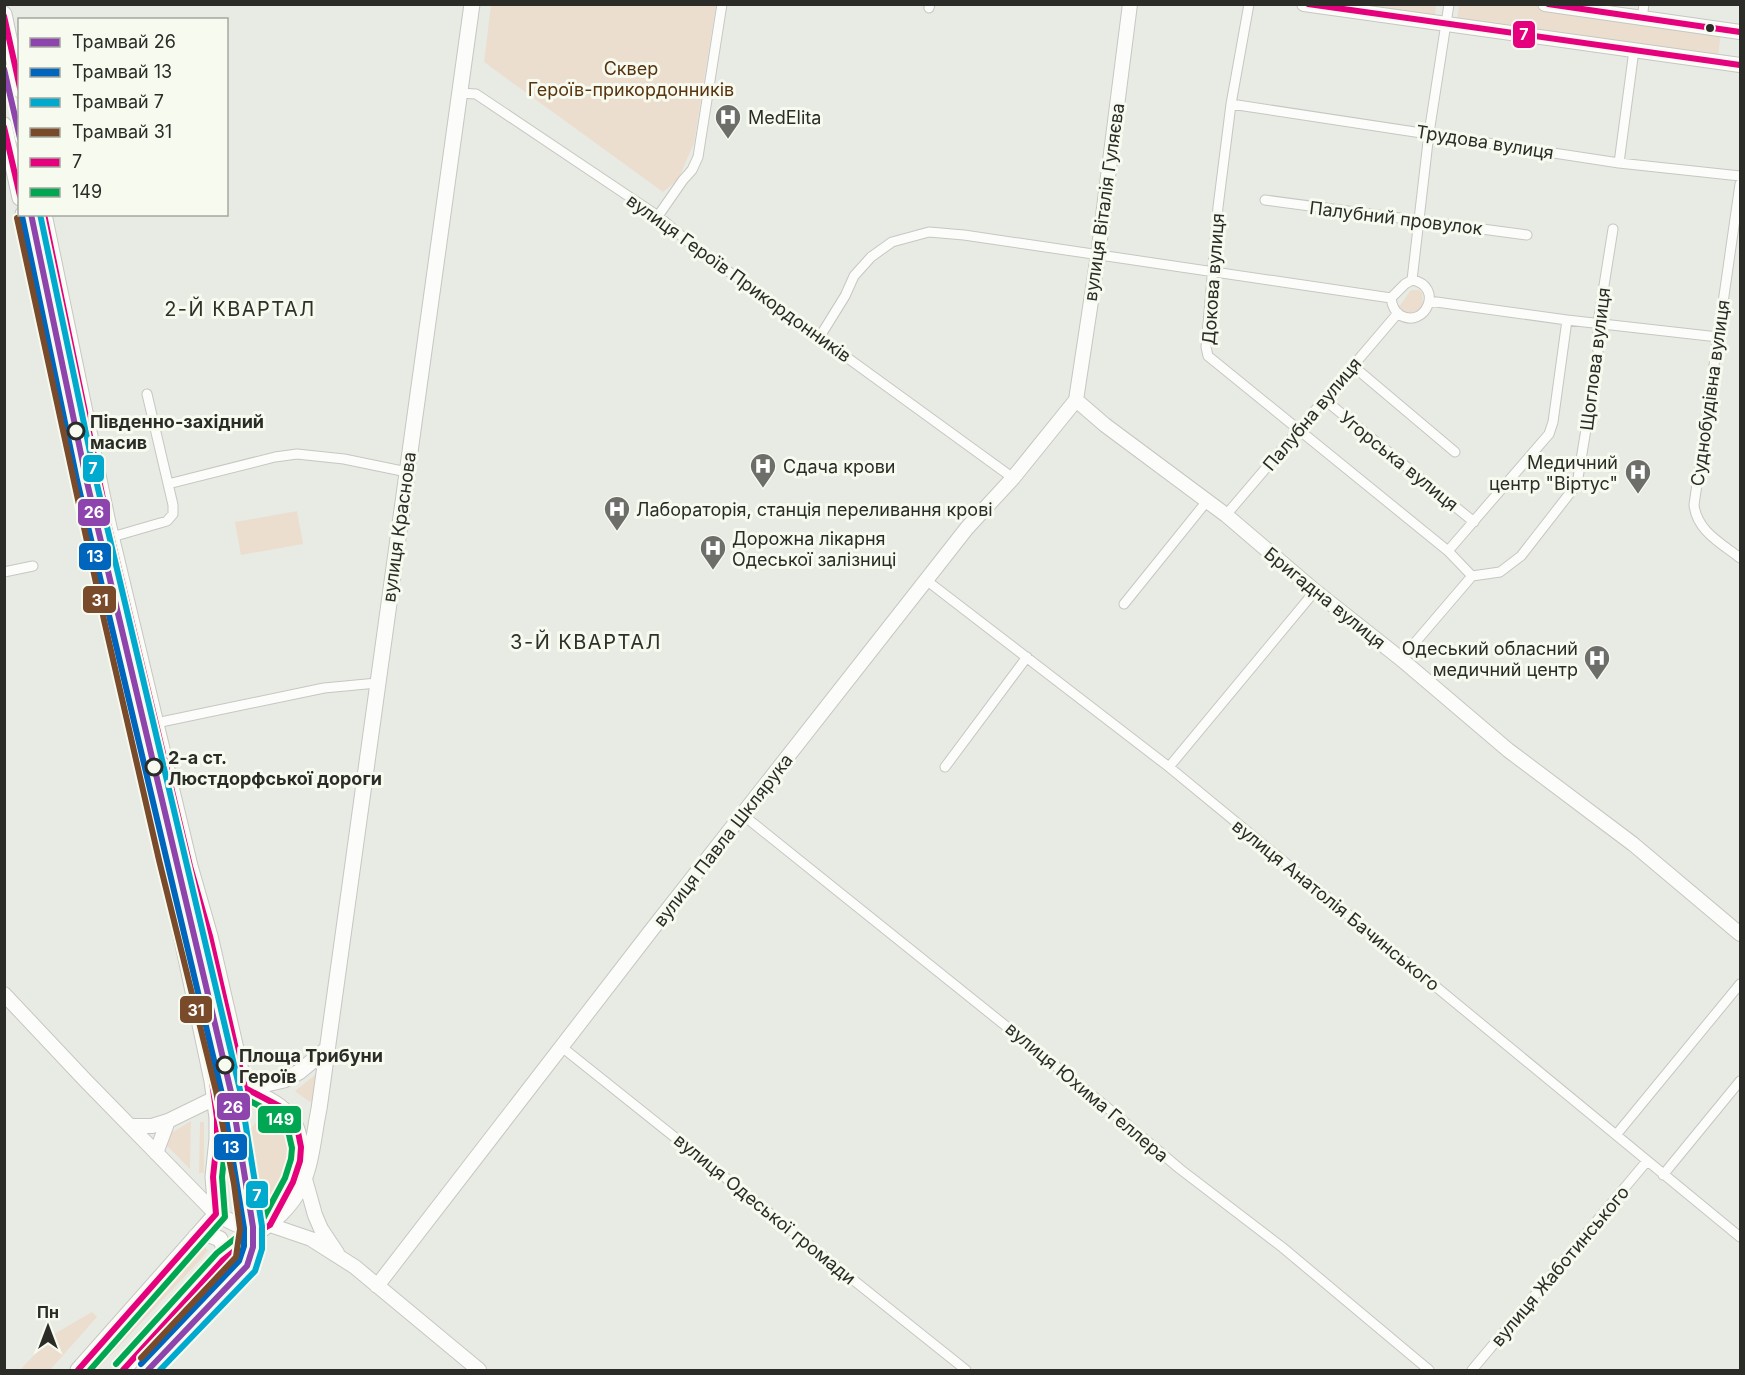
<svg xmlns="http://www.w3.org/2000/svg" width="1745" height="1375" viewBox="0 0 1745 1375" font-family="Inter,sans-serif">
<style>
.green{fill:#ecdecf}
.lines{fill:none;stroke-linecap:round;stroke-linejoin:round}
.street-casing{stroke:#c6c7c2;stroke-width:11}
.secondary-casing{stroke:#c6c7c2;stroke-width:16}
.primary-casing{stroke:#c6c7c2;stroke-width:17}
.street{stroke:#fcfcfb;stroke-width:9}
.secondary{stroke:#fcfcfb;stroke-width:14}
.primary{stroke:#fcfcfb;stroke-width:15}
.bus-1-casing{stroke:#f7faef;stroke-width:10}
.bus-2-casing{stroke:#f7faef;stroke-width:10}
.bus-1{stroke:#e5007d;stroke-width:6}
.bus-2{stroke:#00a651;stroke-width:6}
.tram-1-casing{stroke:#f7faef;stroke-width:10}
.tram-2-casing{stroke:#f7faef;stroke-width:10}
.tram-3-casing{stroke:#f7faef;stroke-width:10}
.tram-4-casing{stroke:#f7faef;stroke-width:10}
.tram-1{stroke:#8e44ad;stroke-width:6}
.tram-2{stroke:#0065bd;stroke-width:6}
.tram-3{stroke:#00a9ce;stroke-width:6}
.tram-4{stroke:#7a4b2a;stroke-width:6}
.bus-dot{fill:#2b2c28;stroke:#f7faef;stroke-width:2}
.stop-dot{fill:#f7faef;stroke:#2b2c28;stroke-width:3}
.labels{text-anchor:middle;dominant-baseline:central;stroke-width:6;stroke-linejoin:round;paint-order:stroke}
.park-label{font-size:18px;fill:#58330f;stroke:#f7faef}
.poi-label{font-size:18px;fill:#2b2c28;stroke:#f7faef;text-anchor:start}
.street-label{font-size:18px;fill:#2b2c28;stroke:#f7faef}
.stop-label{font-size:18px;font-weight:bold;fill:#2b2c28;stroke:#f7faef;text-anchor:start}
.neighbourhood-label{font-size:20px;letter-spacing:1.5px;fill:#2e3129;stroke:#f7faef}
.line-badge{stroke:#f7faef;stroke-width:2}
.badge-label{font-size:16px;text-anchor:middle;font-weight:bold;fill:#fff}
</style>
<rect width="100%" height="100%" fill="#e8eae4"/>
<!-- green -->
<path class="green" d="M1525,4L1721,32L1718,57L1457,21L1459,5Z
M491,5H716L694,143L678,180L663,192L484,62Z
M1331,5H1436L1435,19Z
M1414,290H1419L1422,293L1423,303L1421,309L1411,314L1401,311L1399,307L1410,291Z
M297,511L303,544L241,555L235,522Z
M315,1075H317V1105L307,1100L295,1091Z
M268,1119C276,1122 282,1126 287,1133C306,1157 277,1186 264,1206L258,1211L245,1137L255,1123Z
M191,1121L190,1169L166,1145V1136Z
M200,1122H204V1173H199Z
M239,1158L249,1216C220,1220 235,1173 239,1158Z
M197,1245L204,1246L208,1250L202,1258L97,1370H83Z
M92,1312L97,1317L50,1370H20L54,1334Z"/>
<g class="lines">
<!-- street casing -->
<g class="street-casing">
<path id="street" d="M1249,4L1231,104L1218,207L1206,347L1208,356L1448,551L1472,576
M929,8L930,4
M1642,18L1644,4
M459,93L476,94L658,216L692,245L1013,478
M1231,104L1619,163L1740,176
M1619,163L1634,50
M1740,184L1694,505C1697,531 1721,543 1740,558
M1265,200L1527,235
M658,216L683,180L692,170L698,157L722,4
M1412,280L1429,133L1449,4
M1412,280C1445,286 1425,330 1400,315C1394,311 1392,306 1391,298L1405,284Z
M1429,301L1567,320L1718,337
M819,338L845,296L854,276L871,257L892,242L929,232L964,235L1391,298
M1353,366L1455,452
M1325,400L1474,522
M168,484L275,457L297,454L344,459L407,472
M1226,515L1398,313
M112,537L167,521L173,514V505L147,394
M1448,551L1549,434L1553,422L1567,320
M4,572L33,566
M926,580L1169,767L1740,1237
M1124,604L1207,501
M1401,659L1472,576L1500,572L1521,556L1577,484L1598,356V323L1613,229
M137,727L324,688L377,683
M945,767L1027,657
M1169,767L1315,591
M743,815L1103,1104L1180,1169L1282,1247L1429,1370
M563,1048L966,1370
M1616,1135L1740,984
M1663,1175L1740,1081
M1472,1370L1647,1161"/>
</g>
<!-- secondary casing -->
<g class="secondary-casing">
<path id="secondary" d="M1304,4L1740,65
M1545,4L1740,32
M1076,400L1105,425L1226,515L1315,591L1401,659L1508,750L1633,844L1740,934
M4,994L86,1081L216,1214
M130,1126H152L168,1121L213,1099
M156,1153L168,1121
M303,1172L315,1215L321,1229L337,1253
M270,1225L311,1239L355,1267L479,1370
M377,1286L650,932L967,528L1013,478L1076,400L1098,255L1130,4"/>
</g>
<!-- primary casing -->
<g class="primary-casing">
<path id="primary" d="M4,14L20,90
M4,125L20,198
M23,214L89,526L137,727L212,1081L217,1118V1139L213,1177L216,1214
M44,214L108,523L190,866L210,936L245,1088
M245,1088C268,1098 294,1109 299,1137C301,1146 301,1156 299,1165
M213,1099L231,1092L284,1080L299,1072L327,1049
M216,1214L236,1224L264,1228
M196,1236L210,1235L220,1239L223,1245V1260
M78,1370L216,1214
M123,1370C156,1334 187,1297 221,1262C248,1235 286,1221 302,1184C312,1163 314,1132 319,1109L472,4"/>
</g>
<!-- street -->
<use href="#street" class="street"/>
<!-- secondary -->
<use href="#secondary" class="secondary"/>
<!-- primary -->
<use href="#primary" class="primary"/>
<!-- bus-1 casing -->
<g class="bus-1-casing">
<path id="bus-1" d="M1308,4L1740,65
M1548,4L1740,32
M4,16L20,88
M4,127L20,196
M44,214L108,523L190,866L210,936L245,1088L281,1107L292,1119L298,1132L301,1147L300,1161L293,1182L270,1225L258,1232L223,1260L123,1370
M78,1370L216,1214L213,1177L217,1139V1118L212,1081L200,1025"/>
</g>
<!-- bus-2 casing -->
<g class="bus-2-casing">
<path id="bus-2" d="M35,216L99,525L181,868L201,938L236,1090L240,1096L275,1114L284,1124L289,1135L292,1148L291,1159L285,1178L263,1219L252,1225L217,1253L116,1364
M90,1370L225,1217L222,1177L226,1140V1117L221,1079L209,1023"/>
</g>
<!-- bus-1 -->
<use href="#bus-1" class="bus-1"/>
<!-- bus-2 -->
<use href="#bus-2" class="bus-2"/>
<!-- tram-1 casing -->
<g class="tram-1-casing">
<path id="tram-1" d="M4,69L20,138
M31,214L86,478L231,1092L253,1227V1247L247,1266L148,1370"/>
</g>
<!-- tram-2 casing -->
<g class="tram-2-casing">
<path id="tram-2" d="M22,216L77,480L222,1094L244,1228V1246L239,1261L141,1364"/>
</g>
<!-- tram-3 casing -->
<g class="tram-3-casing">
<path id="tram-3" d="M40,214L95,476L240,1090L262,1226V1249L255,1271L160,1370"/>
</g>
<!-- tram-4 casing -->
<g class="tram-4-casing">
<path id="tram-4" d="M17,218L104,620L159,860L216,1091L234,1184L240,1229L236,1257L141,1358"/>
</g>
<!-- tram-1 -->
<use href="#tram-1" class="tram-1"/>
<!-- tram-2 -->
<use href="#tram-2" class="tram-2"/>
<!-- tram-3 -->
<use href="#tram-3" class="tram-3"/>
<!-- tram-4 -->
<use href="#tram-4" class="tram-4"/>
</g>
<!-- icons -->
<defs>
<g id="hospital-pin" transform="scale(1.35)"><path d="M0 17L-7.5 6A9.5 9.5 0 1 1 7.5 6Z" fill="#6d6e6a" stroke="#f7faef"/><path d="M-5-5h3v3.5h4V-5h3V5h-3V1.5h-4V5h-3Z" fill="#fff"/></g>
</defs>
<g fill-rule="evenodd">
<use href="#hospital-pin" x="728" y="117"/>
<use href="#hospital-pin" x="763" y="466"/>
<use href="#hospital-pin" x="1638" y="472"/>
<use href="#hospital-pin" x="617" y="509"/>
<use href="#hospital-pin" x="713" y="548"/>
<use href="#hospital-pin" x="1597" y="658"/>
</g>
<!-- markers -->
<circle class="bus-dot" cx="1710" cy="28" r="5"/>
<g class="stop-dot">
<circle cx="76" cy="431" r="8"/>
<circle cx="154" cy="767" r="8"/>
<circle cx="225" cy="1065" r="8"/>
</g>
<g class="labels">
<!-- park labels -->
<g class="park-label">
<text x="631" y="68">Сквер<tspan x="631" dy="21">Героїв-прикордонників</tspan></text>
</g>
<!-- poi labels -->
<g class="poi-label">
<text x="748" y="117">MedElita</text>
<text x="1618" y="462" text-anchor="end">Медичний<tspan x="1618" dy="21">центр "Віртус"</tspan></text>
<text x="783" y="466">Сдача крови</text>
<text x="636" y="509">Лабораторія, станція переливання крові</text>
<text x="732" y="538">Дорожна лікарня<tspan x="732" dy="21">Одеської залізниці</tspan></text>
<text x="1578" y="648" text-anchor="end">Одеський обласний<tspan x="1578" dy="21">медичний центр</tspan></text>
</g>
<!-- street labels -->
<g class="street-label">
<text transform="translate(1485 142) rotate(9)">Трудова вулиця</text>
<text transform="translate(1104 202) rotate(-82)">вулиця Віталія Гуляєва</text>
<text transform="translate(1396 218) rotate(7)">Палубний провулок</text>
<text transform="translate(739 278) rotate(36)">вулиця Героїв Прикордонників</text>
<text transform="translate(1213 279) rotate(-86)">Докова вулиця</text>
<text transform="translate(1595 359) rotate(-83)">Щоглова вулиця</text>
<text transform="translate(1710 393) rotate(-82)">Суднобудівна вулиця</text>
<text transform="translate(1312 414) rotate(-50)">Палубна вулиця</text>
<text transform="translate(1399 461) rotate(39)">Угорська вулиця</text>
<text transform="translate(399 527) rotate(-82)">вулиця Краснова</text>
<text transform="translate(1325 598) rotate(39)">Бригадна вулиця</text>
<text transform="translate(723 840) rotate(-52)">вулиця Павла Шклярука</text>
<text transform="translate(1336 905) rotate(39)">вулиця Анатолія Бачинського</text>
<text transform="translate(1087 1092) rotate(40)">вулиця Юхима Геллера</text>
<text transform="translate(765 1209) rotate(39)">вулиця Одеської громади</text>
<text transform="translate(1560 1266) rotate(-50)">вулиця Жаботинського</text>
</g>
<!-- stop labels -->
<g class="stop-label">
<text x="90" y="421">Південно-західний<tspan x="90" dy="21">масив</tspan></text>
<text x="168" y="757">2-а ст.<tspan x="168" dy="21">Люстдорфської дороги</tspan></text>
<text x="239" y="1055">Площа Трибуни<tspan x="239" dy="21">Героїв</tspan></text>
</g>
<!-- neighbourhood labels -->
<g class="neighbourhood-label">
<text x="240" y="309">2-Й КВАРТАЛ</text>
<text x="586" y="642">3-Й КВАРТАЛ</text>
</g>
</g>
<g class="line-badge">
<rect x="1512" y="20" width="24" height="29" rx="6" fill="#e5007d"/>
<rect x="82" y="454" width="23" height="29" rx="6" fill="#00a9ce"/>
<rect x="77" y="498" width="34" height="29" rx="6" fill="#8e44ad"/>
<rect x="78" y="542" width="34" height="29" rx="6" fill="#0065bd"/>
<rect x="82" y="585" width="35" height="29" rx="6" fill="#7a4b2a"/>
<rect x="179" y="995" width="34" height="29" rx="6" fill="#7a4b2a"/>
<rect x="216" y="1092" width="35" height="29" rx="6" fill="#8e44ad"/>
<rect x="257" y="1105" width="45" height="29" rx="6" fill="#00a651"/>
<rect x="213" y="1133" width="35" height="28" rx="6" fill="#0065bd"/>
<rect x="245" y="1180" width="24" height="29" rx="6" fill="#00a9ce"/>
</g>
<g class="badge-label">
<text x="1524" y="40">7</text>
<text x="93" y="474">7</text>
<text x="94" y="518">26</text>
<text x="95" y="562">13</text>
<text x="100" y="606">31</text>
<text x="196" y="1016">31</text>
<text x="233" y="1113">26</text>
<text x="280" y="1125">149</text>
<text x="231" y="1153">13</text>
<text x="257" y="1201">7</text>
</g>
<!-- border -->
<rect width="1745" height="1375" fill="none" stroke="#2b2c28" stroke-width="12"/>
<!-- legend -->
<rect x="18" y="18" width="210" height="198" fill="#f7faef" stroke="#a5a89f" stroke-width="1.5"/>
<rect x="30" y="38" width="30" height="9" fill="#8e44ad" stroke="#a5a89f" stroke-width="1.5"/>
<text x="72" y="48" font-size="18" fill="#2b2c28">Трамвай 26</text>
<rect x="30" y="68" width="30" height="9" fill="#0065bd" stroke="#a5a89f" stroke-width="1.5"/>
<text x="72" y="78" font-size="18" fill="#2b2c28">Трамвай 13</text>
<rect x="30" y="98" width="30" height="9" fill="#00a9ce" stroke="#a5a89f" stroke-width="1.5"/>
<text x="72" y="108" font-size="18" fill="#2b2c28">Трамвай 7</text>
<rect x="30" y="128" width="30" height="9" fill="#7a4b2a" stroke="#a5a89f" stroke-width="1.5"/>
<text x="72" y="138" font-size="18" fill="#2b2c28">Трамвай 31</text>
<rect x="30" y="158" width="30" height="9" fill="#e5007d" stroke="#a5a89f" stroke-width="1.5"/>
<text x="72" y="168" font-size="18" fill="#2b2c28">7</text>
<rect x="30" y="188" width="30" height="9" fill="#00a651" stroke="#a5a89f" stroke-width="1.5"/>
<text x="72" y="198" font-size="18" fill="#2b2c28">149</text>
<!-- north arrow -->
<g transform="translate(48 1327)" stroke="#f7faef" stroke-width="4.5" paint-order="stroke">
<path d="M0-4.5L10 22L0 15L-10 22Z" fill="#2b2c28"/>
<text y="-9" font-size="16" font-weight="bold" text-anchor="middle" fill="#2b2c28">Пн</text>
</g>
</svg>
